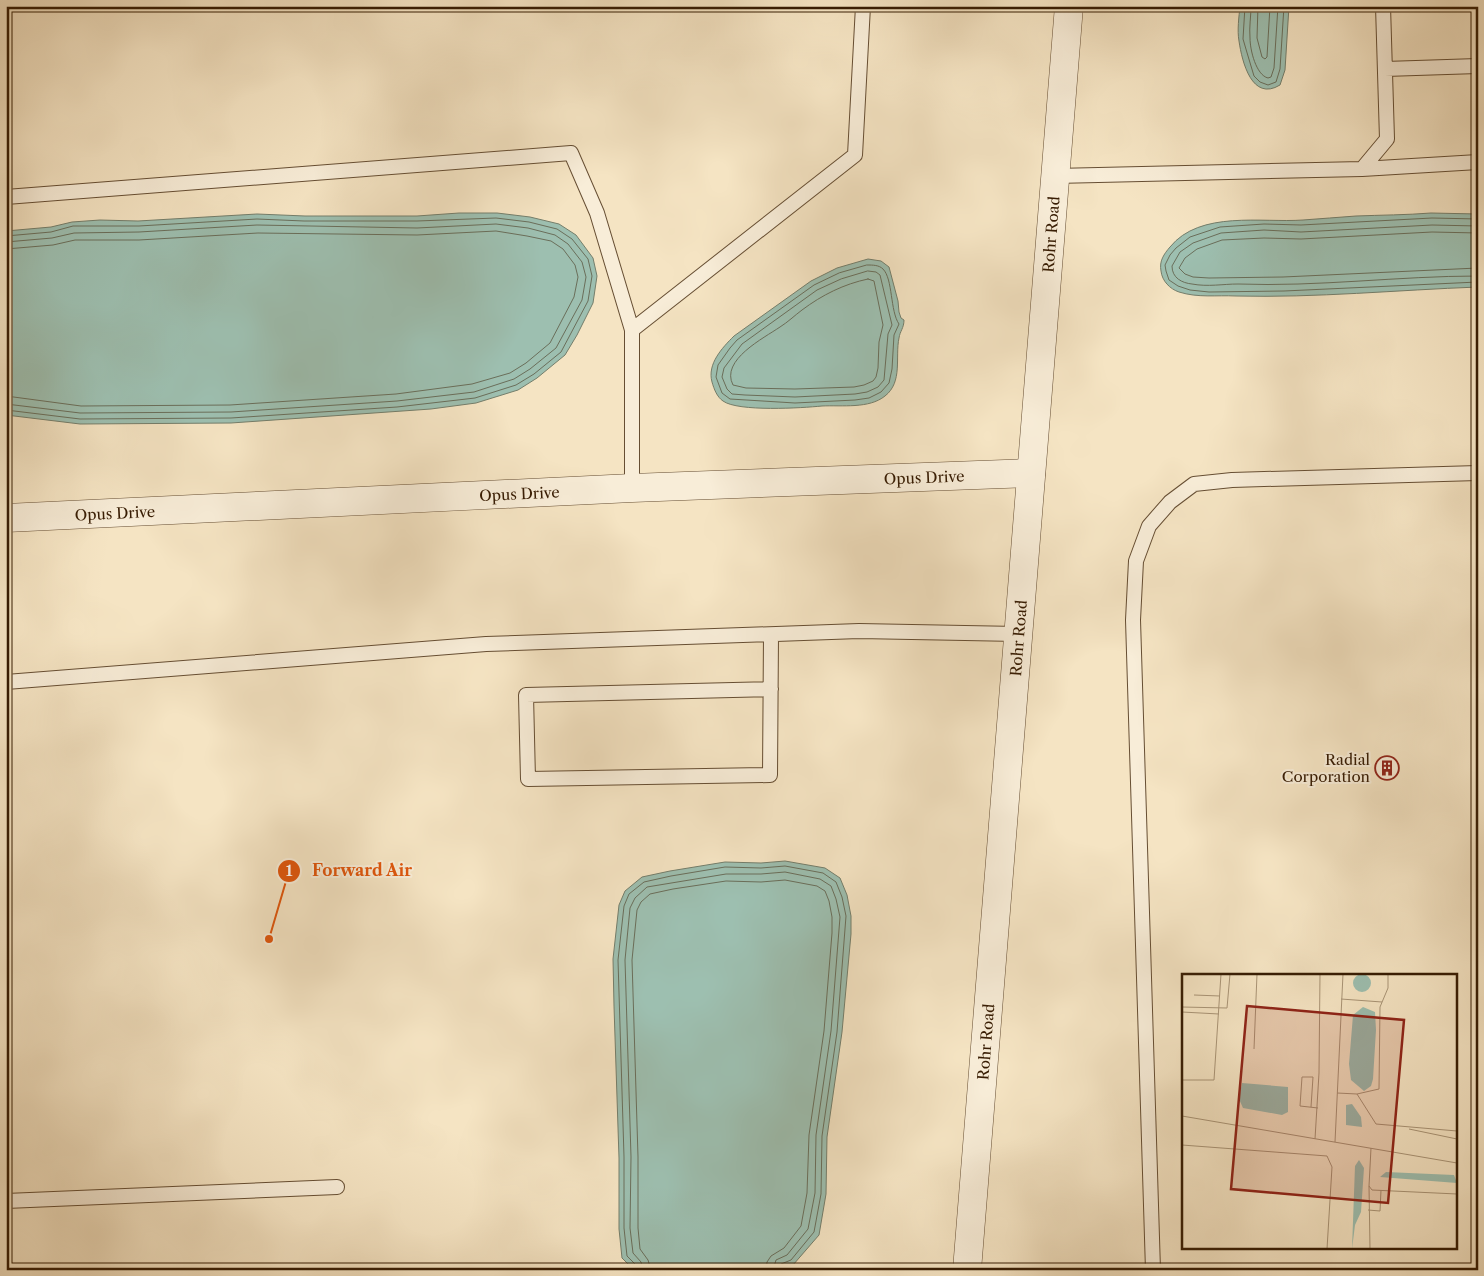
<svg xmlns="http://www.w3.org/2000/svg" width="1484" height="1276" viewBox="0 0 1484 1276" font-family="'Libre Caslon Text',serif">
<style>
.water{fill:#9dbfb0;stroke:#747e6b}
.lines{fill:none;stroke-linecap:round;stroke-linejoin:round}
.shore{stroke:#6a6e5a;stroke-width:1}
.service-casing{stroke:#664e33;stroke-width:16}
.minor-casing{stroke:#664e33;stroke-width:29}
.tertiary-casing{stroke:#664e33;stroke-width:29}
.service{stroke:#f8edd8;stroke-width:14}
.minor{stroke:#f8edd8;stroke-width:28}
.tertiary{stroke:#f8edd8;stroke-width:28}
.labels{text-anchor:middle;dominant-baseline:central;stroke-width:4;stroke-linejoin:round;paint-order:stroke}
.street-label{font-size:15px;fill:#371c03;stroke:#f8edd8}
.poi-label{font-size:15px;fill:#371c03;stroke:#f8edd8;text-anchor:end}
.inset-road{fill:none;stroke:#a99476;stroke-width:1}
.view{fill:#8f2418;fill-opacity:0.15;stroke:#8f2418;stroke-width:2.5}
.inset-edge{fill:none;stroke:#371c03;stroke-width:2.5}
.leader{fill:none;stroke:#df560c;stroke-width:2}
.callout-dot{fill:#df560c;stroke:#f8edd8;stroke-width:2}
.mark-label{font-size:15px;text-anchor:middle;font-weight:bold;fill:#fff}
.callout-label{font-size:16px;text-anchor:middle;font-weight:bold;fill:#df560c;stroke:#f8edd8;stroke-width:4;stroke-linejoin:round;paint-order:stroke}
</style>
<rect width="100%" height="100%" fill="#f5e4c3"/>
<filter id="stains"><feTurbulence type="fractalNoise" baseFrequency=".004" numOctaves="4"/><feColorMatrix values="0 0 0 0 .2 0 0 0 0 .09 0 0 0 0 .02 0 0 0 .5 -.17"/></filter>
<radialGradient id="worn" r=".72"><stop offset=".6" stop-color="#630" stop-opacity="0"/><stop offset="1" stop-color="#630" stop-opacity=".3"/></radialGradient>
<!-- water -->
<path class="water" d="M1240,6H1289L1285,70L1280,85C1252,102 1242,62 1239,41C1237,30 1239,17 1240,6Z
M459,213H497L530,217L559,224L576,235L593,258L597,276L593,303L577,335L565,355L537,378L518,390L476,403L431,409L231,423L80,424L6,415V231L51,227L72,222L100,220L138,221L257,214L305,216H417Z
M1431,213L1478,214V287C1397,290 1316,298 1236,296C1216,295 1198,298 1179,292C1170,289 1162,281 1161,271C1159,261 1164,254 1170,247C1200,210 1262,223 1303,220C1321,219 1338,217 1356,216C1381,215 1406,215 1431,213Z
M868,259L881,261L889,267L898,301L899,312L901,318L904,320C904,328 900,331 899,338C895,357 903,382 885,396C869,409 842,405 822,406C802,408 738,412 723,401C717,397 714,389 712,382C707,364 722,348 734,336L811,281L837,268Z
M785,861L825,868L840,878L847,895L851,916V934L842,1032L827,1137L826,1194L819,1235L793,1265L775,1270H634L622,1258L619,1229V1158L614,1006L613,959L619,905L625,891L642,877L670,871L725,862L761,863Z"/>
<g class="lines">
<!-- shore -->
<path class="shore" d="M1245,6L1243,39L1248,56L1254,76L1260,82L1268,85L1276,82L1280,69L1284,6
M1251,6C1251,17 1249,27 1250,38C1250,50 1256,75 1268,78L1271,77L1274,68L1278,6
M1258,6L1257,38L1262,57L1265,59L1267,57L1270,6
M1478,219L1432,218L1301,225L1264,224L1220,227L1190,237L1176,248L1170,255L1165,265L1166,271L1169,280L1178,286L1190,290L1209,292L1284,291L1478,282
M1478,226L1432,225L1301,232L1264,230L1221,233L1193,243L1180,252L1172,266C1172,278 1182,283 1192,284C1208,287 1223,284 1238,284C1318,287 1398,276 1478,276
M1478,233L1432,232L1301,239L1264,238L1222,240L1197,249L1185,258L1179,268L1185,274L1193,277L1209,278L1283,277L1478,268
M6,236L51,232L73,226H139L257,219L304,221H417L496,218L529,222L557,229L572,239L588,259L592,276L588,301L561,352L534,374L516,385L475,398L397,407L231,418L80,419L6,410
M6,242L52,238L74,233L139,232L257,225L417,228L496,224L528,228L555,235L568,244L582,262L586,277L582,300L556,348L530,369L514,379L474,392L397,401L231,412L80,413L6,404
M6,249L53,245L75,240H139L258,233L417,235L496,231L527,236L551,241L563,249L575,265L578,277L574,297L550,343L526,363L510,373L472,384L396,394L230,405L81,406L6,396
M867,265C873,265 879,265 883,269C893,279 890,311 899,324L894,335L892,369L889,383L881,392L869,398L855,400L795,403L730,399L722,393L716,377L718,365L730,348L737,340L814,285L839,273Z
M868,271L876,272L880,275L892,325L888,334L884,380L878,387L867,392L855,394L795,397L745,395L732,394L727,389L722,377L724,368L742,344L817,290L841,279Z
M868,279L874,281L883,325L879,342L878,368L876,377L873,381L864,385L854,387L795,389L746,388L733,385C720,360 764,338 780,327C788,322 794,316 802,310C822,295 844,284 868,279Z
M637,1270L636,1265L627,1256L624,1228V1157L618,960L624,906L629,894L644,882L671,876L725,867L761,868L785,866L823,873L836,882L842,897L846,916L837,1032L822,1136L821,1194L814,1232L791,1260L781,1264L780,1270
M643,1270L641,1262L633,1253L630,1228L631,1157L625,960L630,908L635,898L647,887L726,874H761L785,872L820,879L831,886L836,899L840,917L831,1031L816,1135L815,1193L808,1229L787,1255L776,1260L773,1270
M651,1270L648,1260L640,1249L638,1228V1157L632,960L637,910L641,902L650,894L673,889L726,881L761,882L785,880L817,886L825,891L829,901L832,917V933L824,1031L809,1135L807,1193L801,1226L784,1248L771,1256L767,1262L766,1270"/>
<!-- service casing -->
<g class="service-casing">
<path id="service" d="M1385,69L1478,66
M1362,169L1478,162
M1055,176L1362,169L1387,139L1383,6
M6,197L571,153L597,213L632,330V488
M632,330L855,155L863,6
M6,682L486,644L859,631L1018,634
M771,689L526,695L528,779L770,775L771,635
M6,1201L337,1187
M1153,1270L1133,620L1136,561L1149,526L1170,502L1194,484L1232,480L1478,473"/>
</g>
<!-- minor casing -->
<g class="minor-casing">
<g id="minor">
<path id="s1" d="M6,518L632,488L1031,473"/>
</g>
</g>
<!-- tertiary casing -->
<g class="tertiary-casing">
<g id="tertiary">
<path id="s2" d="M967,1270L1069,6"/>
</g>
</g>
<!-- service -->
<use href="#service" class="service"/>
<!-- minor -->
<use href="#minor" class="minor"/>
<!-- tertiary -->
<use href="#tertiary" class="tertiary"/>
</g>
<!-- icons -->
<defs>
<g id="building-ring" transform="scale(1.25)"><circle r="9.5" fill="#f8edd8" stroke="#8f2418" stroke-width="1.5"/><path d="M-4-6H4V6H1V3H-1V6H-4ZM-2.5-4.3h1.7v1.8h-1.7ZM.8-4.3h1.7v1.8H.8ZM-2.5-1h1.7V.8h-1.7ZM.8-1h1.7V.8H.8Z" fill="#8f2418"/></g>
</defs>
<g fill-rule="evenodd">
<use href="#building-ring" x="1387" y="768"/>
</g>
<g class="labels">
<!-- street labels -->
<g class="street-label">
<text stroke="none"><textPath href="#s2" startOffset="1039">Rohr Road</textPath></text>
<text stroke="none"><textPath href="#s1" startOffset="919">Opus Drive</textPath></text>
<text stroke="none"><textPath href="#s1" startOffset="514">Opus Drive</textPath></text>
<text stroke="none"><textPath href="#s1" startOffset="109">Opus Drive</textPath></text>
<text stroke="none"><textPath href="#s2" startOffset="634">Rohr Road</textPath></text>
<text stroke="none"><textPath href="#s2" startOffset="229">Rohr Road</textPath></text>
</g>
<!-- poi labels -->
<g class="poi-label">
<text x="1370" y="759">Radial<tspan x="1370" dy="17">Corporation</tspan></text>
</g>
</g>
<!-- overview -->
<g transform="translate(1182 974)">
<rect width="275" height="275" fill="#f5e4c3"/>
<path d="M171 9a9 9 0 1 1 18 0a9 9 0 1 1-18 0ZM181,33L193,38L194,56L191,105L189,112L182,117L169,106L167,90L171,41ZM60,109L106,113V138L100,141L61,134L57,125ZM170,130L179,143L180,153L164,151V131ZM177,186L182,194L179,238L173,251L170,275L173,192ZM204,198L272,201L275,209L198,203Z" fill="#9dbfb0"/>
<path class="inset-road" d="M12,21L38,22M159,25L200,28M0,33L45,34L48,0M0,38L37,40M72,75L75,0M0,106H32L39,0M155,119L175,120L197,115L198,33L206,14V0M175,120L194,150L275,157M129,133L131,103H120L118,132L136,134M0,142L275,189M227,155L275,165M133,165L137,99L138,0M153,168L161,0M0,171L145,182L150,193L145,275M189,174L187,212L190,216L275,220M187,212L188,275M186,236L198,237L199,216"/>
<path class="view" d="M65,32L222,46L206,229L49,215Z"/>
<rect width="275" height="275" class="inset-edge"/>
</g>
<!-- callouts -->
<path class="leader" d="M269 939L289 871"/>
<g class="callout-dot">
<circle cx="269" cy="939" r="5"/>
<circle cx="289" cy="871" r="12"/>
</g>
<g class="mark-label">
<text x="289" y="876">1</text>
</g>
<g class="callout-label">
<text x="362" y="876">Forward Air</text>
</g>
<!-- margin -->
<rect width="1484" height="1276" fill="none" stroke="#f5e4c3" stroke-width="25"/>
<rect x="8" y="8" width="1469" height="1261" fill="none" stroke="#371c03" stroke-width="2.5"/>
<rect x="12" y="12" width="1459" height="1251" fill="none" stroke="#371c03"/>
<rect width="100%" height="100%" filter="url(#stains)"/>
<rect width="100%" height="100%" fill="url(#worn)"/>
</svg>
